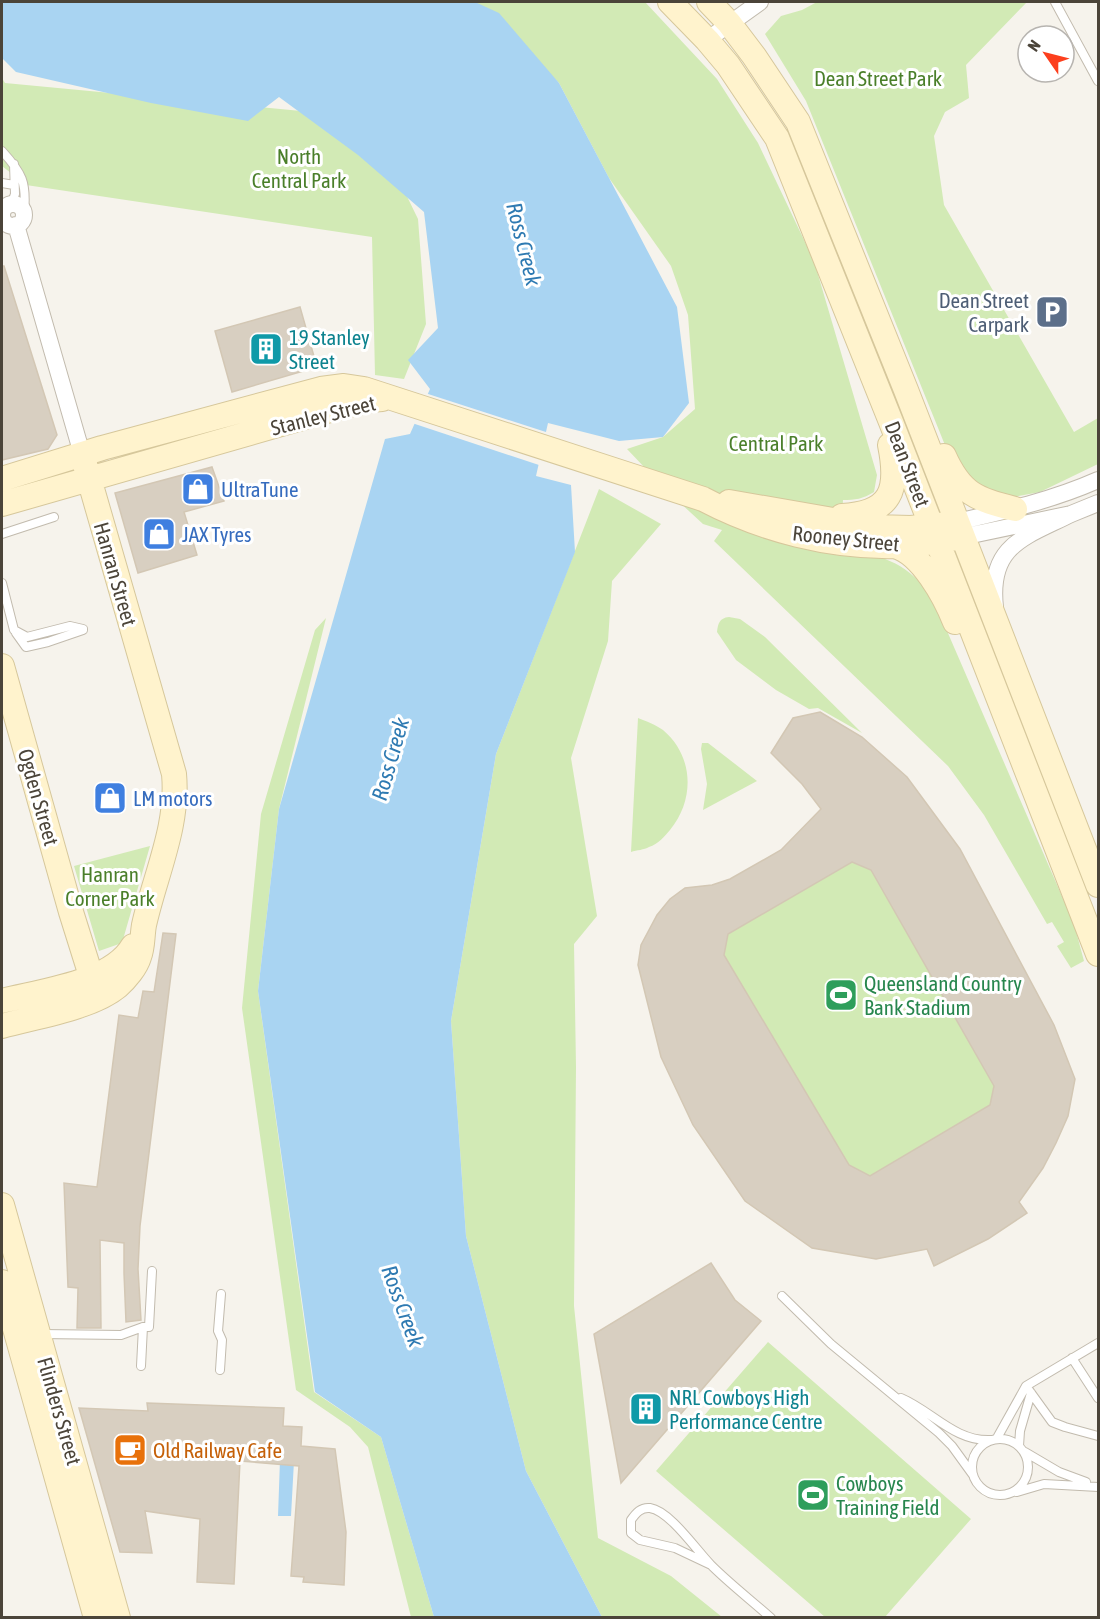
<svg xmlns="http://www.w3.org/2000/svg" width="1100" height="1619" viewBox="0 0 1100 1619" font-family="'Asap Condensed',sans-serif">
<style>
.green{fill:#d2eab5}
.water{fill:#a9d4f2}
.pier{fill:#f6f3ec}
.building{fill:#d8cfc1;stroke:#d3c7b4;stroke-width:1.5;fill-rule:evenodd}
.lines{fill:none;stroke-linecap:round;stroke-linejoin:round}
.lane-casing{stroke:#c2bbae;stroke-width:10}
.street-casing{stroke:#c2bbae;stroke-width:18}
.secondary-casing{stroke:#d6c79b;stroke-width:26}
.lane{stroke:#fff;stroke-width:8}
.street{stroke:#fff;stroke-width:16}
.secondary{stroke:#fff3cd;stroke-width:24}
.labels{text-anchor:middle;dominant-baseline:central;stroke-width:6;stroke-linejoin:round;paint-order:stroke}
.park-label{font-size:21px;fill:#4a7f2a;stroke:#fff}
.service-label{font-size:21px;fill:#4e5e75;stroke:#fff;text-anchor:end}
.culture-label{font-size:21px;fill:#0d838f;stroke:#fff;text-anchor:start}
.street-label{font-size:21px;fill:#4b4439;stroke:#fff}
.shop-label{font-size:21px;fill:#366cbe;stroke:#fff;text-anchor:start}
.leisure-label{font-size:21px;fill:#27864d;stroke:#fff;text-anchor:start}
.food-label{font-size:21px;fill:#c56008;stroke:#fff;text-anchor:start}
.water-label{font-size:22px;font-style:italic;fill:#2e7ab2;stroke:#fff}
</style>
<rect width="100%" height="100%" fill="#f6f3ec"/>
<!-- green -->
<path class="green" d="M475,2H645L717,79L758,143L814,261L877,475L874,492C863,499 855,500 843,500L840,550C883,556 901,559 931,594L1074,924L1084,961L1071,968L1057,946L1064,942L1052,922L1047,924L984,815L948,766L714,541L722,530L703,524L664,488L627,449L663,437L695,409L688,315L671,266L609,178L559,83Z
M817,2H1027L966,65L969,98L945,112L934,136L944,205L1074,432L1098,418V464L1040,492L1013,497L981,488L951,460L806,101L765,34L781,16L802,10Z
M2,78L5,83L322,113L398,178L418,219L426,324L404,379L375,375L372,237L26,185L2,166Z
M599,489L661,524L612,581L608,641L571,758L597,916L574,944L576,1067L574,1306L598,1538L671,1576L722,1617H602L526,1471L466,1236L451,1021L496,754Z
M729,617L740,619L765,637L862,733L818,708L809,709L776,690L736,660L717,632C718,624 719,618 729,617Z
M326,618L279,809L258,991L314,1392L381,1437L434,1617H411L368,1447L350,1427L296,1390L242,1008L261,814L315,630Z
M820,712L995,916L1054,1025L1075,1079L1068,1116L1043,1168L1019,1202L1027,1213L988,1239L934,1266L927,1249L876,1259L812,1248L745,1201L693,1125L661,1057L638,965L641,945L657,915L670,899L685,888L712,885L730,879L781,850L821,809L802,784L771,753L793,718Z
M638,718C646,721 656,725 663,730C694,756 695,800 670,830C665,836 658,844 649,847C644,850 637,850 631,852Z
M702,743H708L757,781L703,810L707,784L701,749Z
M150,846L122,943L99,951L74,866Z
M768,1342L971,1519L885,1617H825L656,1471Z"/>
<!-- water -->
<path class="water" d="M2,2H475L499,13L559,83L677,307L689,403L663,437L619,441L548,423L536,476L571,485L575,552L496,754L451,1021L466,1236L526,1471L602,1617H434L381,1437L315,1392L258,991L279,809L385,439L410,434L430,389L408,360L438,328L424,212L358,155L279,97L248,121L151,103L16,72L2,58Z
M280,1460L294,1461L291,1516H278Z"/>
<!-- pier -->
<path class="pier" d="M425,393L549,433L542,466L412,423Z"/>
<!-- building -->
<path class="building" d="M2,266H4L57,435L48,449L2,460Z
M300,307L317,367L232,392L215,331Z
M212,467L224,501L184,512L197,555L138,573L115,493Z
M820,712L862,737L907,777L960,849L1054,1025L1075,1079L1068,1116L1056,1143L1043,1168L1019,1202L1027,1213L988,1239L934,1266L927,1249L876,1259L812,1248L745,1201L693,1125L661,1057L638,965L641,945L657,915L670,899L685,888L712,885L730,879L781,850L821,809L802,784L771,753L793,718ZM852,862L871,870L994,1086L990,1105L870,1176L849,1165L724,955L728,934Z
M163,933L176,934L140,1226L138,1269L141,1320L126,1322L124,1273V1243L100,1240L101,1328H77L78,1288L68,1287L64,1183L97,1187L119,1015L138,1018L143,991L154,992Z
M711,1263L735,1300L761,1321L621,1483L594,1334Z
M147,1403L284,1408L283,1426L302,1427L301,1446L335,1449L346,1532L344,1585L303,1582L304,1577L291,1576L299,1466L240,1461L234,1584L197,1582L200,1519L145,1511L152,1553L120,1552L79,1408L148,1411Z"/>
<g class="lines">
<!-- lane casing -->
<g class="lane-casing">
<path id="lane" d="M1055,2L1098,81
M2,151C22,173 27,182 24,213
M2,183L14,185
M11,205L15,194L14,164
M2,534L54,517
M2,583L14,630L27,637L70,626L83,629
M16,633L26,647L48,642L83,630
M782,1296L831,1344L939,1433L952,1446L973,1475
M41,1334L121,1335L143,1327H149L152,1271
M1072,1358L1098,1398
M141,1366L143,1327
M220,1370L222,1340L218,1331L221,1294
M1026,1386L1052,1422L1065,1427L1098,1436
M901,1398C932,1411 955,1442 991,1440
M997,1438L1026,1386L1098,1343
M972 1467a28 28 0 1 1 56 0a28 28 0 1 1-56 0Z
M1019,1446L1020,1431L1031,1393
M1025,1452L1059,1472L1086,1482
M1017,1492L1044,1484L1098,1487
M711,1565L675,1548L640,1540L631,1533V1520C636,1513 641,1507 650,1508C670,1511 697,1551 711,1565C730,1584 751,1600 771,1618"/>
</g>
<!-- street casing -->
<g class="street-casing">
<path id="street" d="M707,40L760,2
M2 215a11 11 0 1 1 22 0a11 11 0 1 1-22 0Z
M16,225L82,454
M957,522C1005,511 1053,500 1098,480
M962,537L1071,514L1098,503
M995,607C988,545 1025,537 1071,514"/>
</g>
<!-- secondary casing -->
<g class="secondary-casing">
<path id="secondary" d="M670,2L707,40L728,65L777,138L891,422L1098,954
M709,2L729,23L754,56L798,122L906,390L1098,885
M944,456C961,494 976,499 1015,509
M2,479L102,448L321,389L344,386L364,389L703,499C762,530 831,548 898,546C920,545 941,540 962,537
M729,502L873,527L911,528L947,524
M2,504L344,406L370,400L382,399
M842,516C892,513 899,490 890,445
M894,546C921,552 945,597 955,622
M2,666L71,912L98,998
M2,1001C41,991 112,983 133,946
M2,1026C34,1017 92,1008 118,986C126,979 136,967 139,957C143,947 142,936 144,925C155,875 179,826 174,774L82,454
M2,1205L118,1618
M2,1282L96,1618"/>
</g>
<!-- lane -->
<use href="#lane" class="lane"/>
<!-- street -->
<use href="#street" class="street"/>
<!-- secondary -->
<use href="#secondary" class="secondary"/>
</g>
<!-- icons -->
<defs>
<g id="parking-square" transform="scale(1.725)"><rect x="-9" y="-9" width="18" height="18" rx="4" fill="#5c6f8a" stroke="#fff"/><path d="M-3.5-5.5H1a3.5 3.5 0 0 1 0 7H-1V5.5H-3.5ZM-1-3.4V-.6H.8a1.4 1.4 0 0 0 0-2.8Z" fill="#fff"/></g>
<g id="building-square" transform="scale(1.725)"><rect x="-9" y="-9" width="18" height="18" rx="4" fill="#0f9aa8" stroke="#fff"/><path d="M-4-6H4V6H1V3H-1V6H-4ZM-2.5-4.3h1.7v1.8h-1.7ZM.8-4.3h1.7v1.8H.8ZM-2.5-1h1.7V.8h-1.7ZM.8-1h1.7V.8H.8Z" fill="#fff"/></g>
<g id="shop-square" transform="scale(1.725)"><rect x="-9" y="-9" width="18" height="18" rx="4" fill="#3f7fe0" stroke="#fff"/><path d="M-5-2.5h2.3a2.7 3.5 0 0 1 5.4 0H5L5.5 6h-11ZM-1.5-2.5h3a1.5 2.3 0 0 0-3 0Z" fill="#fff"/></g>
<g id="stadium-square" transform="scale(1.725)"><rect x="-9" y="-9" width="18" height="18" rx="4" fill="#2e9e5b" stroke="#fff"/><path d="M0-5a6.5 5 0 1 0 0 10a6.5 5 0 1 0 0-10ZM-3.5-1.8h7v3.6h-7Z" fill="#fff"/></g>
<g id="cafe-square" transform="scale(1.725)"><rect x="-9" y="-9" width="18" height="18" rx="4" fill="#e8710a" stroke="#fff"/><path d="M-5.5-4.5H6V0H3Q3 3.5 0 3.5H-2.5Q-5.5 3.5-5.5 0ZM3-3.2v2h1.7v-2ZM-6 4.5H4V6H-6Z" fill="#fff"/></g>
</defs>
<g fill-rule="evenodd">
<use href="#parking-square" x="1052" y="312"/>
<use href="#building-square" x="266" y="349"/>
<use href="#shop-square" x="198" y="489"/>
<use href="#shop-square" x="159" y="534"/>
<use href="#shop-square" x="110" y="798"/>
<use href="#stadium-square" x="841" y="995"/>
<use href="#building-square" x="646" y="1409"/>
<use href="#cafe-square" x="130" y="1450"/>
<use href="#stadium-square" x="813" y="1495"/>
</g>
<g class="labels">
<!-- park labels -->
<g class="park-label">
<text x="878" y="78">Dean Street Park</text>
<text x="299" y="156">North<tspan x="299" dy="24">Central Park</tspan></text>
<text x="776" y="443">Central Park</text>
<text x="110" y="874">Hanran<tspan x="110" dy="24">Corner Park</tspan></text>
</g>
<!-- service labels -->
<g class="service-label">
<text x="1029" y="300">Dean Street<tspan x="1029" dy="24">Carpark</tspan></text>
</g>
<!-- culture labels -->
<g class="culture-label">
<text x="289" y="337">19 Stanley<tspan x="289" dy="24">Street</tspan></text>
<text x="669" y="1397">NRL Cowboys High<tspan x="669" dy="24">Performance Centre</tspan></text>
</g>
<!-- street labels -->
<g class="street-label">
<text transform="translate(323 415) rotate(-14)">Stanley Street</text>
<text transform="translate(908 464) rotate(69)">Dean Street</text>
<text transform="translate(846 538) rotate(6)">Rooney Street</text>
<text transform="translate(116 574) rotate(74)">Hanran Street</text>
<text transform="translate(39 797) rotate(74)">Ogden Street</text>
<text transform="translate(60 1411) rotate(74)">Flinders Street</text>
</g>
<!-- shop labels -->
<g class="shop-label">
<text x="221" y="489">UltraTune</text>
<text x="182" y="534">JAX Tyres</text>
<text x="133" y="798">LM motors</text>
</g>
<!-- leisure labels -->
<g class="leisure-label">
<text x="864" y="983">Queensland Country<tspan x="864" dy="24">Bank Stadium</tspan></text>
<text x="836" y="1483">Cowboys<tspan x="836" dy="24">Training Field</tspan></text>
</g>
<!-- food labels -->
<g class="food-label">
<text x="153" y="1450">Old Railway Cafe</text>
</g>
<!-- water labels -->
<g class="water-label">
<text transform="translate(524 244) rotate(76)">Ross Creek</text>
<text transform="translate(390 759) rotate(-74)">Ross Creek</text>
<text transform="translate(403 1306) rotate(70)">Ross Creek</text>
</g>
</g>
<!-- border -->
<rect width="1100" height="1619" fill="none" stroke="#4b4439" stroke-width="6"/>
<!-- north arrow -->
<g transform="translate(1046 54) rotate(305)"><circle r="28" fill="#ffffff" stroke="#b7b4b0" stroke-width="1.5"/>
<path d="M0-4.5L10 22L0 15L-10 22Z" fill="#fc3f1d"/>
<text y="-9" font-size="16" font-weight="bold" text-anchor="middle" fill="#4b4439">N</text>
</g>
</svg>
